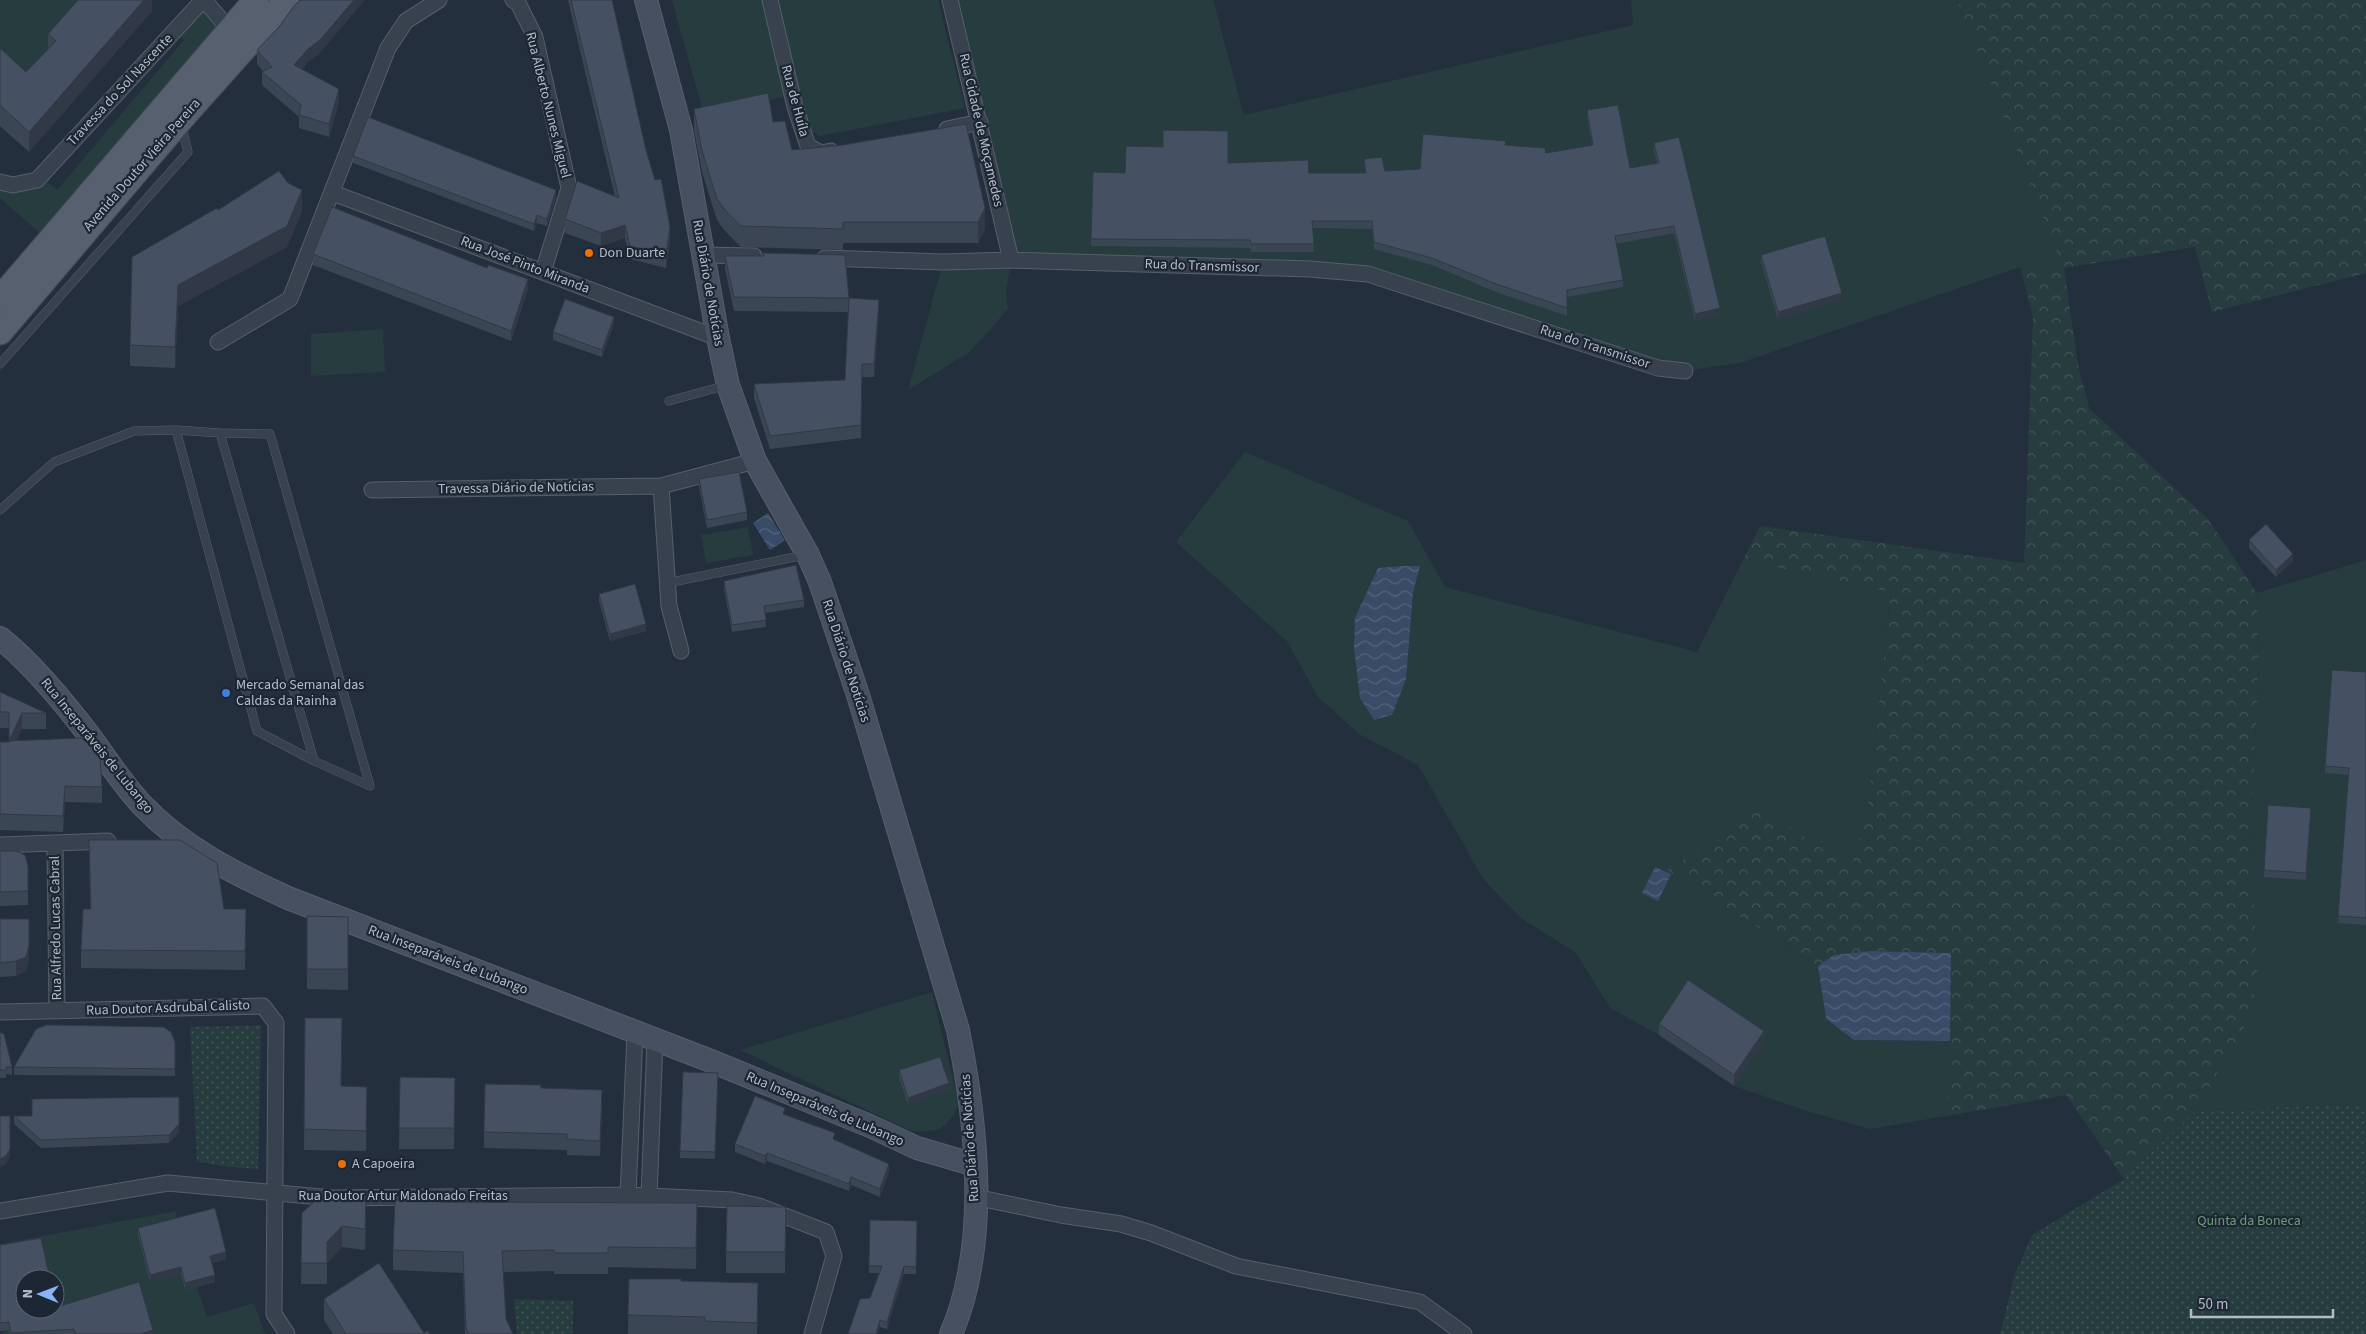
<svg xmlns="http://www.w3.org/2000/svg" width="2366" height="1334" viewBox="0 0 2366 1334" font-family="'Source Sans 3',sans-serif">
<style>
.grass{fill:#263c3f;fill-rule:evenodd}
.forest{fill:url(#forest-crowns)}
.park{fill:url(#park-dots)}
.water{fill:url(#water-waves)}
.lines{fill:none;stroke-linecap:round;stroke-linejoin:round}
.lane-casing{stroke:#565f6c;stroke-width:9}
.street-casing{stroke:#565f6c;stroke-width:17}
.secondary-casing{stroke:#565f6c;stroke-width:24}
.primary-casing{stroke:#414a57;stroke-width:27}
.lane{stroke:#38414e;stroke-width:8}
.street{stroke:#38414e;stroke-width:15}
.secondary{stroke:#465061;stroke-width:22}
.primary{stroke:#56606e;stroke-width:25}
.wall{fill:#3b4654}
.shaded-wall{fill:#303945}
.building{fill:#455162;stroke:#303945}
.food-dot{fill:#e8710a;stroke:#1d2633;stroke-width:2}
.shop-dot{fill:#3f7fe0;stroke:#1d2633;stroke-width:2}
.labels{text-anchor:middle;dominant-baseline:central;stroke-width:4.5;stroke-linejoin:round;paint-order:stroke}
.street-label{font-size:14px;fill:#b4bcc9;stroke:#1d2633}
.poi-label{font-size:14px;fill:#b4bcc9;stroke:#1d2633;text-anchor:start}
.park-label{font-size:14px;fill:#6b9a76;stroke:#1d2633}
</style>
<defs>
<pattern id="forest-crowns" width="20" height="18" patternUnits="userSpaceOnUse" patternTransform="scale(1.25)"><rect width="20" height="18" fill="#263c3f"/><path d="M2 6a3 3 0 1 1 6 0M12 15a3 3 0 1 1 6 0" fill="none" stroke="#435659"/></pattern>
<pattern id="park-dots" width="8" height="8" patternUnits="userSpaceOnUse" patternTransform="scale(1.25)"><rect width="8" height="8" fill="#263c3f"/><path d="M2 2h.1M6 6h.1" fill="none" stroke="#435659" stroke-width="1.8" stroke-linecap="round"/></pattern>
<pattern id="water-waves" width="16" height="10" patternUnits="userSpaceOnUse" patternTransform="scale(1.25)"><rect width="16" height="10" fill="#394c67"/><path d="M0 5q4-4 8 0t8 0" fill="none" stroke="#53647b"/></pattern>
</defs>
<rect width="100%" height="100%" fill="#242f3e"/>
<!-- grass -->
<path class="grass" d="M0,0H96L38,81L0,69Z
M672,0H938L965,108L820,136L808,130L796,94L704,115Z
M950,0H1213L1244,115L1633,25L1631,0H1957L2064,268L2020,267L1740,363L1685,371L1368,274L1011,260L1006,292L1008,309L970,352L908,390L943,262L1011,260Z
M201,9L222,26L42,235L0,198V186L46,181L57,190L184,40L177,35Z
M383,329L385,372L311,376V334Z
M1245,452L1408,521L1445,587L1697,652L1743,560L1891,591L1867,813L1851,868L1668,870L1818,966L1826,1019L1854,1040L1950,1041L1947,1116L1870,1129L1807,1111L1734,1086L1764,1042L1659,1035L1610,1008L1576,953L1521,918L1484,880L1418,765L1359,734L1318,697L1287,641L1176,542Z
M748,527L753,555L706,563L701,535Z
M2366,560V1103L2195,1111L2251,1016L2258,972L2250,847L2259,661L2257,593Z
M932,992L959,1104C945,1131 941,1132 911,1131L740,1050Z
M176,1211V1226L207,1317L254,1303L265,1334H3L0,1316V1244ZM25,1279H55V1309H25Z"/>
<!-- forest -->
<path class="forest" d="M1957,0H2366V273L2212,312L2195,247L2064,268L2078,365L2089,408L2209,520L2257,593L2259,661L2250,847L2258,972L2251,1016L2195,1111L2124,1179L2066,1095L1947,1116L1951,953L1871,951L1834,955L1818,966L1667,870L1762,809L1851,868L1867,813L1891,592L1743,560L1760,526L2024,563L2033,317L2020,267H2063Z"/>
<!-- park -->
<path class="park" d="M261,1025L258,1169L221,1166L197,1161L190,1027Z
M2366,1103V1334H2000L2015,1274L2032,1235L2124,1179L2195,1111Z
M514,1299L573,1301V1332L571,1334H517Z"/>
<!-- water -->
<path class="water" d="M768,513L785,540L770,550L753,523Z
M1403,566H1420L1413,592L1406,679L1392,715L1374,720L1360,698L1354,648L1355,618L1378,568Z
M1655,867L1671,874L1658,901L1642,893Z
M1871,951L1951,953L1950,1041L1854,1040L1826,1019L1818,966L1834,955Z"/>
<g class="lines">
<!-- lane casing -->
<g class="lane-casing">
<path id="lane" d="M0,364L188,152L181,125
M669,401L727,385
M176,430L257,731L314,761L220,433L270,434L370,786L314,761
M0,510L54,462L134,431L176,430L220,433
M667,583L805,555"/>
</g>
<!-- street casing -->
<g class="street-casing">
<path id="street" d="M204,0L230,30
M513,0L518,3L535,37L569,188L543,272
M770,0L795,107L808,146L821,153L831,151
M950,0L1011,260
M947,129L980,122
M0,182L13,185L37,180L203,0
M333,193L718,338
M703,255L754,256
M825,258L943,262L1011,260L1173,265L1310,269L1368,274L1658,368L1685,371
M218,342L290,299L388,48L406,21L439,0
M661,486L669,606L681,651
M372,490L661,486L755,461
M55,844L57,1011
M0,845L108,841
M0,1012L263,1006L276,1023L274,1314L287,1334
M628,1195L635,1033
M649,1197L655,1040
M975,1197L1061,1215L1121,1224L1151,1233L1236,1266L1420,1302L1464,1334
M0,1211L168,1183L332,1198L628,1195L732,1200L759,1206L826,1232L834,1256L812,1334"/>
</g>
<!-- secondary casing -->
<g class="secondary-casing">
<path id="secondary" d="M646,0L681,130L718,338L728,385L755,461L808,555L820,582L858,695L958,1030C977,1125 990,1243 951,1334
M0,638C29,661 55,692 78,721C100,748 118,779 142,805C183,848 235,874 288,898L711,1061L870,1126L917,1148L975,1165"/>
</g>
<!-- primary casing -->
<g class="primary-casing">
<path id="primary" d="M0,299L256,0
M0,332L180,120L287,0"/>
</g>
<!-- lane -->
<use href="#lane" class="lane"/>
<!-- street -->
<use href="#street" class="street"/>
<!-- secondary -->
<use href="#secondary" class="secondary"/>
<!-- primary -->
<use href="#primary" class="primary"/>
</g>
<!-- wall -->
<path class="wall" d="M152,0V11L29,152L0,126V48L26,72L48,50V34Z
M568,0H612L646,150L670,241L666,268L630,259L625,238L601,246L565,233V219L615,197Z
M257,50L320,53L308,62L302,69L339,102L329,137L299,128V117L262,85V72L263,71L257,64Z
M694,109L773,122L792,150L843,145L966,124L985,229L978,243H843V250L741,247L725,231L717,220L702,172L694,130Z
M1587,110L1630,168L1657,163L1654,151V143L1720,315L1695,321L1674,233L1616,244L1623,280V287L1567,297V316L1496,292L1432,265L1374,249L1372,229L1313,228L1314,252H1251L1250,248L1091,246L1093,172L1125,173L1228,163L1309,173H1365L1364,159L1385,171L1420,169L1506,145L1546,153L1592,145L1587,118Z
M353,156L556,197L547,226L537,223L534,231L353,163Z
M218,210L302,211L287,247L178,306L175,368L130,366V345Z
M762,253L849,298L879,313L874,377H862L861,438L770,449L754,398V384L845,380L848,312L734,311L725,269V256H762Z
M313,254L528,289L511,341L313,265Z
M1761,255L1842,300L1778,319L1761,262Z
M614,324L602,357L553,340V332Z
M699,479L747,512V520L707,528L699,487Z
M2249,540L2293,561L2276,577L2249,548Z
M724,581L804,600V607L765,613L766,627L732,632L724,589Z
M599,594L646,631L610,641L599,601Z
M2366,672V925L2338,923L2348,775L2325,773V766Z
M0,692L46,713V729H22L16,741L102,787V803L65,802L63,832L0,830V742H9V728H0Z
M2311,815L2306,880L2264,877V870Z
M89,840L224,909H246L245,970L81,968V950L90,909Z
M0,851L28,866V905L0,906Z
M307,916L348,917V990L307,989Z
M0,919L29,959L26,971L16,976L0,977Z
M305,1018L342,1086L367,1087L366,1151L304,1150Z
M1659,1024L1764,1042L1734,1086L1659,1035Z
M0,1032L12,1067V1075L6,1074V1078H0Z
M175,1042V1076L14,1075V1067Z
M899,1070L949,1090L908,1105L899,1077Z
M718,1073L715,1159L680,1158V1151Z
M400,1077L455,1078L454,1149H399Z
M541,1088L602,1106L600,1156L567,1155V1150L484,1148V1132Z
M785,1115L835,1140L889,1172L880,1197L851,1185L849,1191L767,1161L765,1164L735,1152V1144Z
M14,1116L179,1132L169,1143L41,1148L14,1124Z
M446,1202L697,1203L696,1269L608,1267V1274H554V1271L503,1272L506,1319L513,1334H465L463,1273L393,1270V1250Z
M786,1207L785,1273H726V1252Z
M302,1213L366,1222L365,1250L342,1247L327,1263V1284H301Z
M870,1220L917,1221L916,1274H904L887,1329L880,1327L870,1298L879,1273H869Z
M138,1228L226,1259L212,1263L215,1282L185,1290L181,1274L150,1282L138,1235Z
M0,1245L57,1307L153,1334H9V1330L0,1331Z
M629,1279L681,1281L758,1304L757,1334H628Z
M324,1299L424,1333L430,1334H333L324,1320Z"/>
<!-- shaded-wall -->
<path class="shaded-wall" d="M144,0H152V11L29,152V132Z
M354,0H365L320,53L308,62L294,79V65L308,49Z
M339,89V102L329,137V124Z
M302,190V211L287,247L178,306L175,368V347L178,285Z
M556,190V197L547,226V219Z
M985,208V229L978,243V222Z
M537,215V223L534,231V224Z
M625,225V238L601,246V233Z
M670,227V241L666,268V255Z
M528,279V289L511,341V331Z
M1842,293V300L1778,319V312Z
M879,300V313L874,377V364Z
M1720,308V315L1695,321V314Z
M614,317V324L602,357V350Z
M2293,554V561L2276,577V570Z
M646,624V631L610,641V634Z
M22,713V729L10,754L9,741Z
M65,786V802L63,832V816Z
M2311,808V815L2306,880V873Z
M29,945V959L26,971L16,976V961Z
M1764,1031V1042L1734,1086V1075Z
M949,1083V1090L908,1105V1098Z
M602,1090V1106L600,1156V1141Z
M179,1124V1132L169,1143V1135Z
M10,1149V1157L6,1164L0,1167V1159Z
M767,1153V1161L765,1164V1156Z
M889,1164V1172L880,1197V1189Z
M851,1177V1185L849,1191V1184Z
M366,1201V1222L365,1250V1229Z
M342,1226V1247L327,1263V1242Z
M226,1252V1259L210,1263V1256Z
M904,1266V1274L887,1329V1322Z
M181,1267V1274L150,1282V1275Z
M215,1275V1282L185,1290V1283Z
M880,1320V1327L878,1334H876Z
M153,1330V1334H141Z"/>
<!-- building -->
<path class="building" d="M78,0H144L29,132L0,105V48L26,72L56,41L48,34Z
M300,0H354L320,40L308,49L294,65L339,89L329,124L299,115L301,105L262,72L272,67L257,50L279,27L294,6Z
M571,0H612L646,150L655,180L661,179L670,227L666,255L630,246L625,225L601,233L565,219L577,181L619,198Z
M768,93L773,122L785,121L792,150L843,145L966,124L985,208L978,222H843V229L741,226L725,210L717,199L702,151L694,109Z
M1618,105L1630,168L1659,163L1654,143L1679,137L1720,308L1695,314L1674,226L1615,236L1623,280L1567,290V308L1496,284L1432,258L1374,242L1372,221H1312L1314,244H1251L1250,240L1091,239L1093,172L1125,173L1126,146L1163,147V130L1228,131V163L1308,160L1309,173H1366L1364,159L1382,157L1385,171L1420,169L1423,134L1506,141L1505,145L1545,148L1546,153L1593,145L1587,110Z
M368,117L556,190L547,219L537,215L534,224L353,156Z
M279,171L288,183L302,190L287,226L178,285L175,347L130,345L132,257L217,208L218,210Z
M332,207L487,268L488,265L528,279L511,331L313,254Z
M1825,236L1842,293L1778,312L1761,255Z
M762,253L845,255L849,298L734,297L725,256H765Z
M849,298L879,300L874,364H862L861,425L770,436L754,384L845,380Z
M565,299L614,317L602,350L553,332Z
M739,472L747,512L707,520L699,479Z
M2266,524L2293,554L2276,570L2249,540Z
M796,565L804,600L764,606L766,620L732,625L724,581Z
M635,584L646,624L610,634L599,594Z
M2332,670L2366,672V918L2338,916L2349,768L2325,766Z
M0,692L46,713H22L9,741L81,738L93,747L100,756L102,787L65,786L63,816L0,814V742H10L9,741V712H0Z
M2268,805L2311,808L2306,873L2264,870Z
M89,840H180L217,863L224,909H246L245,951L81,950L83,909H91Z
M0,851H16L25,855L28,866V891L0,892Z
M307,916L348,917V969H307Z
M0,919H29V945L26,957L16,961L0,963Z
M1688,980L1764,1031L1734,1075L1659,1024Z
M305,1018H342L341,1086L367,1087L366,1131L304,1129Z
M47,1025L163,1027L171,1032L175,1042V1069L14,1067L36,1029Z
M0,1032L4,1034L12,1067H6V1070H0Z
M940,1057L949,1083L908,1098L899,1070Z
M683,1072L718,1073L715,1152L680,1151Z
M400,1077L455,1078L454,1128H399Z
M485,1084L541,1085V1088L602,1090L600,1141L567,1139V1134L484,1132Z
M755,1096L785,1108L783,1114L835,1133L833,1139L889,1164L880,1189L851,1177L849,1184L767,1153L765,1156L735,1144Z
M179,1097V1124L169,1135L41,1140L14,1116H32V1099Z
M0,1116H10V1149L6,1156L0,1159Z
M317,1199L366,1201L365,1229L342,1226L327,1242V1263H301L302,1213Z
M395,1200L446,1202L697,1203L696,1248L608,1247V1253H554V1250L502,1251L506,1319L513,1334H470L466,1328L463,1252L393,1250Z
M727,1206L786,1207L785,1252H726Z
M215,1208L226,1252L210,1256L215,1275L185,1283L181,1267L150,1275L138,1228Z
M870,1220L917,1221L916,1267L904,1266L887,1322L880,1320L876,1334H848L860,1299L870,1298L882,1266H869Z
M41,1238L50,1279H25V1309H55V1299L57,1307L139,1282L153,1330L141,1334H76L74,1329L11,1333L9,1322L0,1323V1245Z
M379,1263L424,1333L428,1331L430,1334H346L324,1299Z
M629,1279H681V1281L758,1283L757,1323L705,1321V1317L628,1315Z"/>
<!-- markers -->
<g class="food-dot">
<circle cx="589" cy="253" r="5"/>
<circle cx="342" cy="1164" r="5"/>
</g>
<circle class="shop-dot" cx="226" cy="693" r="5"/>
<g class="labels">
<!-- street labels -->
<g class="street-label">
<text transform="translate(120 90) rotate(-47)">Travessa do Sol Nascente</text>
<text transform="translate(795 101) rotate(75)">Rua de Huíla</text>
<text transform="translate(548 105) rotate(76)">Rua Alberto Nunes Miguel</text>
<text transform="translate(981 130) rotate(77)">Rua Cidade de Moçamedes</text>
<text transform="translate(142 165) rotate(-49)">Avenida Doutor Vieira Pereira</text>
<text transform="translate(525 265) rotate(21)">Rua José Pinto Miranda</text>
<text transform="translate(1202 266) rotate(2)">Rua do Transmissor</text>
<text transform="translate(708 283) rotate(80)">Rua Diário de Notícias</text>
<text transform="translate(1595 347) rotate(18)">Rua do Transmissor</text>
<text transform="translate(516 488) rotate(-1)">Travessa Diário de Notícias</text>
<text transform="translate(846 661) rotate(72)">Rua Diário de Notícias</text>
<text transform="translate(97 746) rotate(51)">Rua Inseparáveis de Lubango</text>
<text transform="translate(56 928) rotate(-91)">Rua Alfredo Lucas Cabral</text>
<text transform="translate(448 960) rotate(21)">Rua Inseparáveis de Lubango</text>
<text transform="translate(168 1008) rotate(-2)">Rua Doutor Asdrubal Calisto</text>
<text transform="translate(825 1109) rotate(23)">Rua Inseparáveis de Lubango</text>
<text transform="translate(970 1138) rotate(-94)">Rua Diário de Notícias</text>
<text x="403" y="1196">Rua Doutor Artur Maldonado Freitas</text>
</g>
<!-- poi labels -->
<g class="poi-label">
<text x="599" y="253">Don Duarte</text>
<text x="236" y="685">Mercado Semanal das<tspan x="236" dy="16">Caldas da Rainha</tspan></text>
<text x="352" y="1164">A Capoeira</text>
</g>
<!-- park labels -->
<g class="park-label">
<text x="2249" y="1221">Quinta da Boneca</text>
</g>
</g>
<!-- north arrow -->
<g transform="translate(40 1294) rotate(271)"><circle r="24" fill="#1d2633" stroke="#59626f"/>
<path d="M0-4L9 19L0 12L-9 19Z" fill="#8ab4f8"/>
<text y="-8" font-size="14" font-weight="bold" text-anchor="middle" fill="#b4bcc9">N</text>
</g>
<!-- scale -->
<path d="M2191 1309v8h142v-8" fill="none" stroke="#b4bcc9" stroke-width="2.5"/>
<text x="2198" y="1309" font-size="15" fill="#b4bcc9" stroke="#1d2633" stroke-width="4" paint-order="stroke">50 m</text>
</svg>
